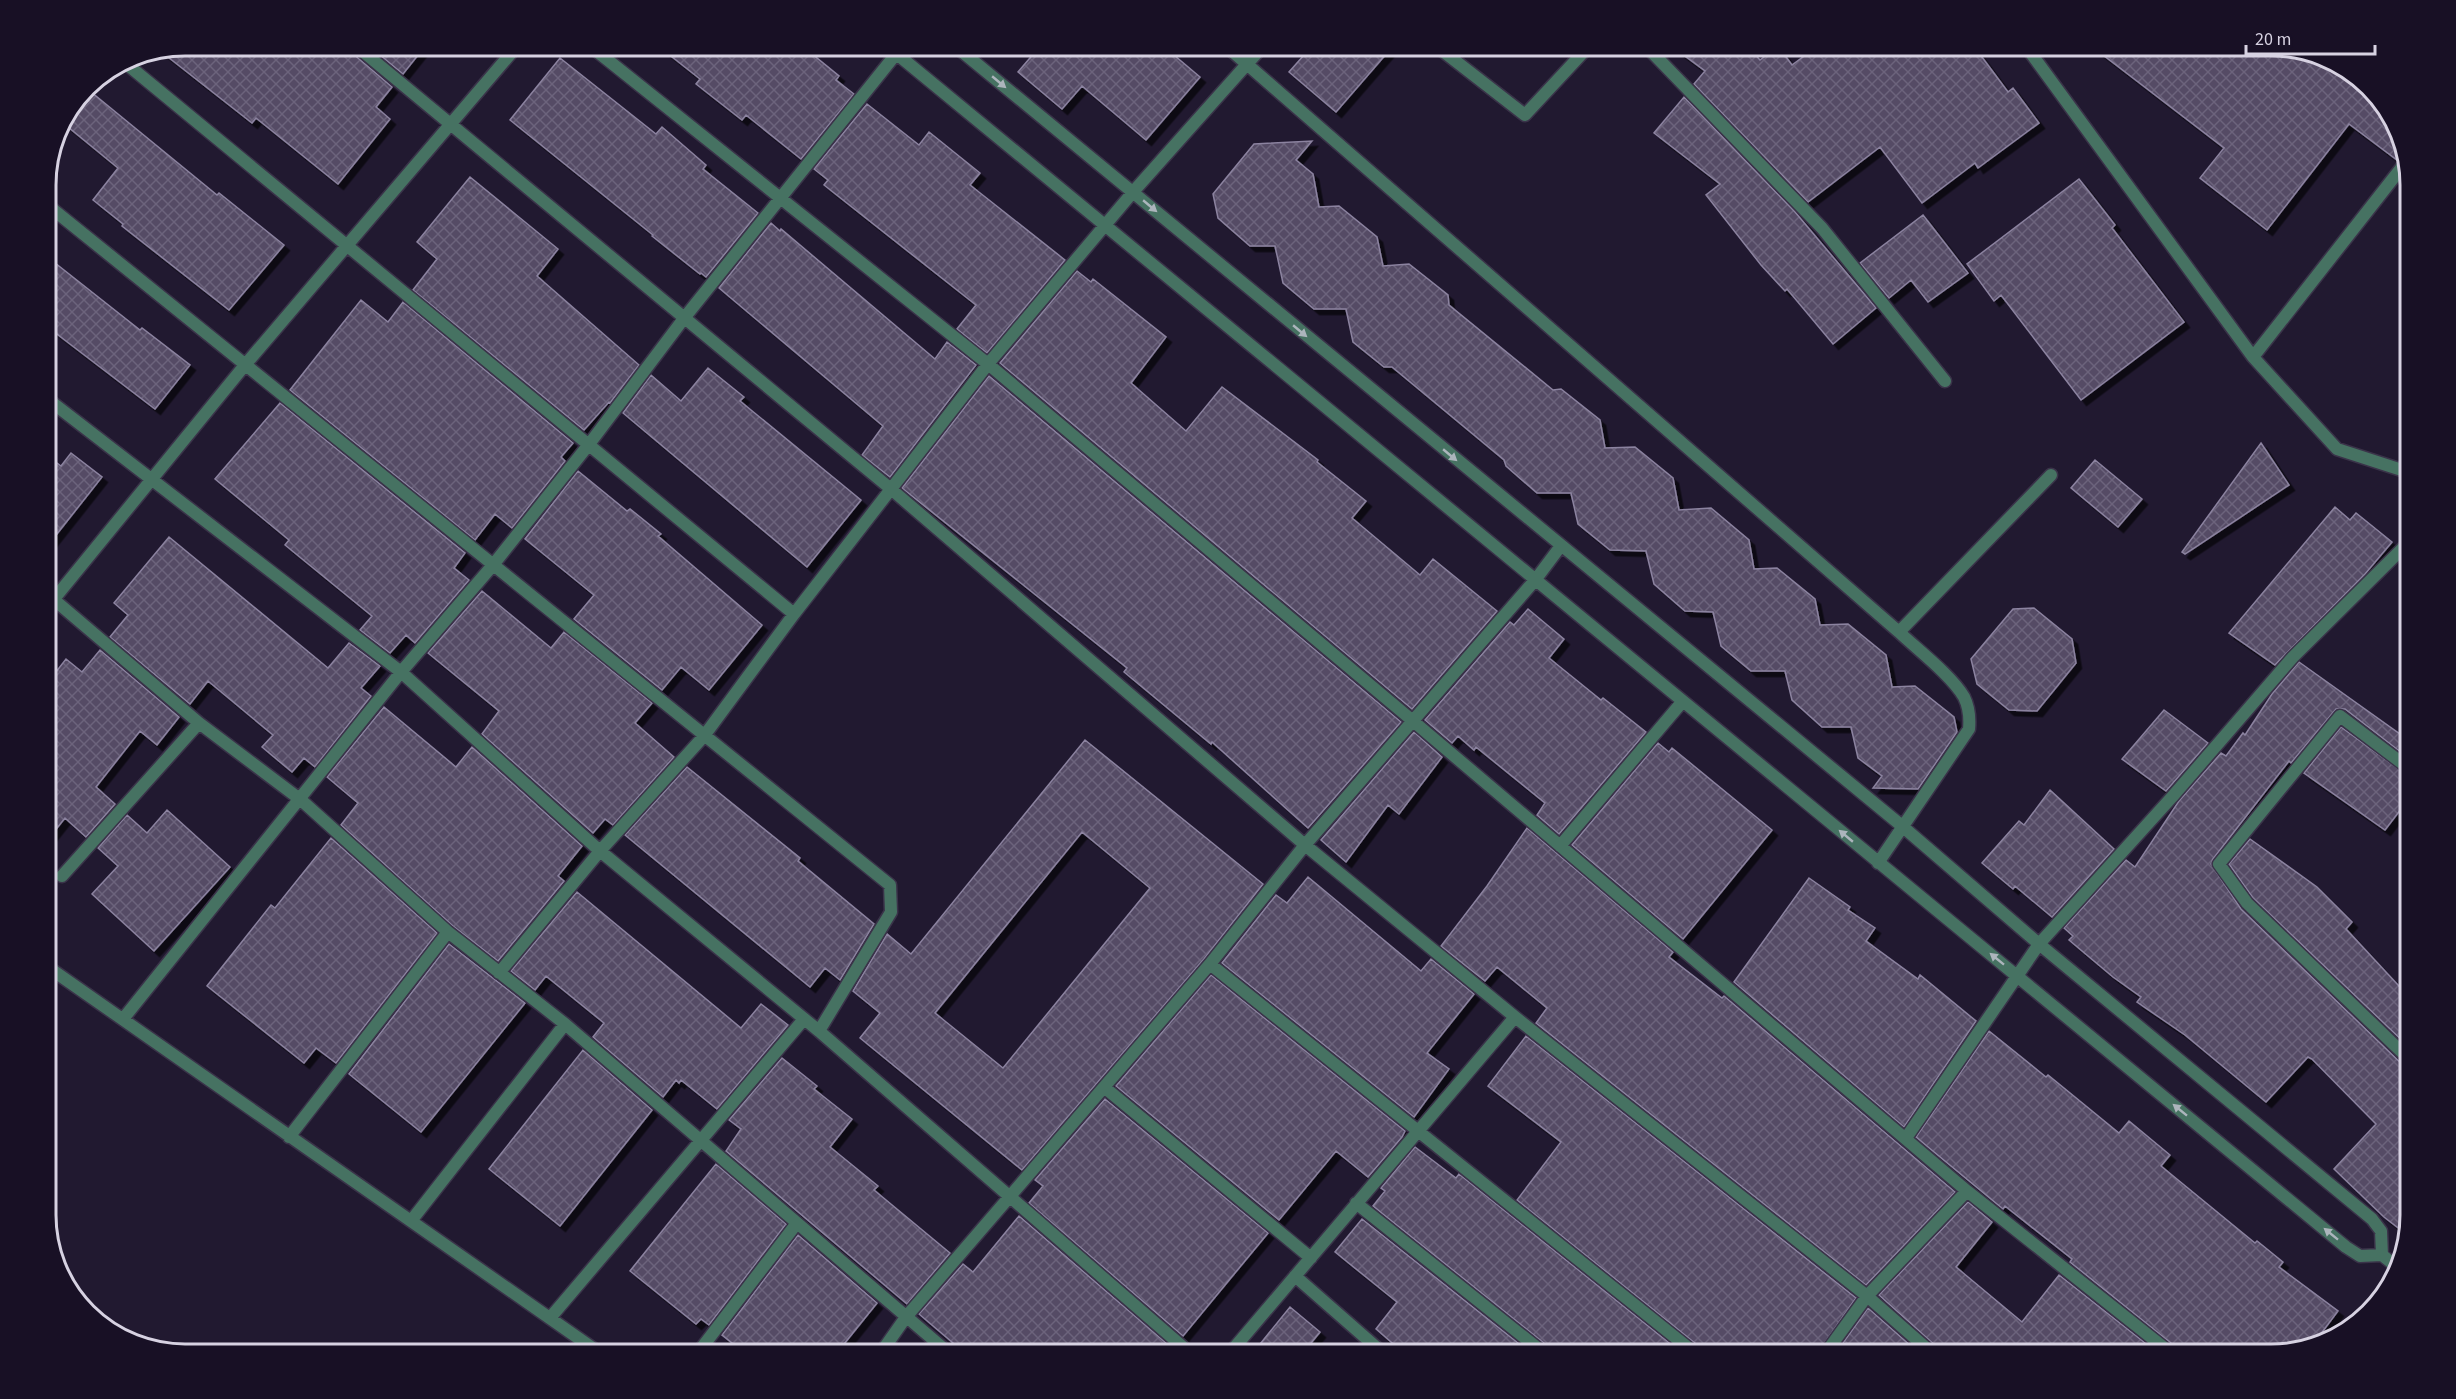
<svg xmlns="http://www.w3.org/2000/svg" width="2456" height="1399" viewBox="0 0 2456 1399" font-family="'Source Sans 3',sans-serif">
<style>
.building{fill:url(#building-cross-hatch);stroke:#8c83a0;stroke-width:1.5;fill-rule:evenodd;filter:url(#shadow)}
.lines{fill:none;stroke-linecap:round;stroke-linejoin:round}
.minor-casing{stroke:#3a3349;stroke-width:15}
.minor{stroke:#467262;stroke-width:12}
.oneway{fill:#acb5bc}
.rim{fill:none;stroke:#d7d2e2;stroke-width:3}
</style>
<defs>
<pattern id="building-cross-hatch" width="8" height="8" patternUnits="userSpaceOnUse" patternTransform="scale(1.5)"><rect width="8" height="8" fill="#544b65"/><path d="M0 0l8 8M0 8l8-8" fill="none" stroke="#6c647b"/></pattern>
<filter id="shadow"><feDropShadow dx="5.5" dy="5.5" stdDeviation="0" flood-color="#0009"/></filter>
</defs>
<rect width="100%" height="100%" fill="#211930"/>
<!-- building -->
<path class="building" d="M184,45H347L350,51L392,87L376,107L390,119L338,184L256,118L252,123L159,50Z
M368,45H426L403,74Z
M657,45H801L839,76L836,80L854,94L801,159L746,115L742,120L696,84L700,79Z
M1041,45H1162L1200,77L1146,140L1082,86L1062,109L1018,72Z
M1313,45H1394L1336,112L1289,72Z
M1670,45H1746L1760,60L1778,46L1792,65L1819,45H1973L2008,92L2013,88L2039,123L1978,168L1975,163L1922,203L1880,147L1808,202L1694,84L1705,71Z
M2090,45H2272L2341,63L2388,107L2404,154L2397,160L2349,124L2267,230L2200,178L2224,148Z
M560,58L656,134L662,127L706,165L703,169L758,213L706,277L701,273L700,274L652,236L653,235L510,120Z
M85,87L217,195L219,193L284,245L229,310L122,226L123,224L93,200L118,168L62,122Z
M1684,97L1795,212L1876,308L1833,344L1787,289L1785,291L1761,265L1706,195L1720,184L1654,133Z
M867,104L919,145L929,132L980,173L970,185L1065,260L987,353L957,329L976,305L824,185L828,180L814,169Z
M1312,141L1296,160L1313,174L1319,207L1339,206L1377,237L1383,266L1409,264L1448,295L1449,305L1553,390L1561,389L1600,420L1605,448L1635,447L1673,478L1679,510L1711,508L1749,540L1754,569L1777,568L1815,599L1820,625L1848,624L1886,655L1892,687L1915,686L1954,717L1957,732L1918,789L1873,788L1882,776L1858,758L1851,727H1822L1792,700L1785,671H1751L1721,646L1713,612L1685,611L1654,584L1646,551L1610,550L1578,524L1571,493H1537L1506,466L1504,460L1392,367H1384L1353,342L1346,309H1314L1283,283L1275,246H1250L1218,218L1213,194L1254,144Z
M470,177L558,249L537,276L639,365L610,403L609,402L584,430L413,290L437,259L417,242Z
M2079,179L2115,225L2112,228L2184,322L2081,400L2001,295L1994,301L1967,264Z
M1923,215L1968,273L1928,302L1911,280L1889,298L1860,263Z
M771,223L780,231L781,229L935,359L947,342L976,365L890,477L862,455L883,426L719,288Z
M45,255L140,330L142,328L190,365L155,409L45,325Z
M1077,271L1091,282L1093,279L1166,337L1131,383L1186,431L1222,387L1318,460L1317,462L1366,501L1352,518L1420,575L1433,559L1497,611L1412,709L1000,363Z
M361,300L388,322L403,302L573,443L561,457L565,461L512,528L495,514L475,540L290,390Z
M708,368L744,397L740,401L861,500L807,567L623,413L651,375L681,401Z
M989,376L1401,722L1308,828L1212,742L1211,744L1124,672L1127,668L902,488Z
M280,403L465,553L454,568L469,580L415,643L406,635L390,653L360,630L372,616L285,545L289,540L215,479Z
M2261,443L2289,485L2185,554L2182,552Z
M71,453L102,477L45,549V454L61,466Z
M2095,460L2142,499L2118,527L2071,488Z
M578,471L627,511L630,509L661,534L658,536L762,625L709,690L681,667L662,690L574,619L594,595L525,539Z
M2335,507L2350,520L2356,513L2392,542L2365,574L2275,665L2229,633Z
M169,537L328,668L349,643L380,666L361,688L371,696L315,767L304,758L292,772L262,747L273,735L208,681L190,704L110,637L128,615L114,603Z
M482,591L551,648L564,632L652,703L635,723L674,757L613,825L605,819L593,833L482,734L499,711L428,653Z
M2034,608L2072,639L2076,663L2037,711L2009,710L1977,684L1971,659L2013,609Z
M1528,609L1564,639L1549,658L1601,700L1603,698L1646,732L1559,834L1537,815L1545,803L1476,747L1474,750L1458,736L1452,743L1425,720L1510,622L1514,625Z
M100,650L179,717L157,745L140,731L96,787L115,804L86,837L65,818L45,843V686L66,659L82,672Z
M2299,662L2411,742V760L2345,709H2336L2291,763L2289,761L2213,859L2211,864L2241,909L2405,1067L2411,1069V1215L2406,1234L2384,1217L2334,1169L2376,1124L2312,1059L2308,1057L2266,1102L2185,1035L2137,1002L2141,997L2113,977L2069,940L2073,936L2064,928L2126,860L2135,867L2179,801L2221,753L2226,756L2243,733L2245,735L2272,694Z
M384,707L456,767L472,747L582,846L558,876L564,881L498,961L453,926L341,825L358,803L327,777Z
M2164,710L2208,743L2166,791L2122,759Z
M2341,727L2411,778V796L2385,830L2304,773Z
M1414,732L1442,757L1399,814L1388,805L1346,862L1321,840Z
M1085,740L1263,884L1204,959L1022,1170L860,1038L880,1013L853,991L887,934L911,954ZM1082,832L1150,888L1003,1068L935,1013Z
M1658,743L1669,752L1672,748L1772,830L1683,939L1572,845Z
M687,767L800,858L798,861L874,924L840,980L825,968L810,987L625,835Z
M2050,790L2114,849L2052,917L2015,886L2013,889L1982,863L2019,821L2024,825Z
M167,810L230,867L154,951L92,894L118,866L98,848L127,815L147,833Z
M1527,828L1673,952L1669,957L1722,998L1724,996L1955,1192L1866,1285L1536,1023L1547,1008L1497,967L1485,981L1441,946L1487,886Z
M331,838L437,933L336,1063L316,1048L304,1063L207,986L271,905L275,908Z
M2250,839L2317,887L2352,922L2346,929L2411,999V1049L2253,898L2229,864Z
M1308,877L1421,971L1431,959L1474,994L1427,1053L1449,1069L1414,1117L1222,963L1276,895L1287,903Z
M1809,878L1850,907L1848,910L1875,928L1866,941L1918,979L1920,975L1976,1021L1904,1127L1734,982Z
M577,892L741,1028L761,1004L788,1025L717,1109L681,1080L679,1083L676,1080L663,1097L593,1037L604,1023L546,976L535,990L511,971Z
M449,944L525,1003L421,1132L349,1074Z
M1211,975L1405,1131L1402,1137L1368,1177L1336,1151L1279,1220L1116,1086Z
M1989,1031L2046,1077L2048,1075L2119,1133L2129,1121L2170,1155L2161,1166L2255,1243L2257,1241L2283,1262L2279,1267L2338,1311L2314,1343L2272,1354H2180L2177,1348L2070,1262L2072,1259L2005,1206L2003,1209L1916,1137Z
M1526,1036L1856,1298L1817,1354H1704L1701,1348L1517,1200L1561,1142L1488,1086Z
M583,1050L652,1110L560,1226L489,1169Z
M782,1058L817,1086L814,1089L852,1119L830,1147L878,1186L874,1190L950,1253L907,1304L726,1151L741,1129L729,1120Z
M1105,1099L1268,1233L1183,1336L1029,1203L1043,1186L1035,1180Z
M1415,1147L1456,1178L1459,1174L1683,1354H1553L1550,1348L1373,1206L1385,1191L1381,1188Z
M716,1164L786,1224L709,1325L701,1319L696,1324L630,1271Z
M1968,1202L1992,1222L1956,1267L2022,1322L2059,1275L2159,1354H1941L1938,1348L1879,1295Z
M1019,1216L1173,1349L1168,1354H966L919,1314L963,1264L973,1272Z
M1362,1219L1532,1354H1405L1376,1329L1397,1302L1335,1252Z
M798,1235L877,1303L836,1354H746L722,1335Z
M1290,1307L1320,1332L1302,1354H1252Z
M1868,1308L1920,1354H1835Z"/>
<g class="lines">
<!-- minor casing -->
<g class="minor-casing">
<path id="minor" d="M355,45L891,489L1305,845L1515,1017L1867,1296L1933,1354
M589,45L988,364L1413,721L1967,1191L2172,1354
M886,45L2346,1247L2360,1256L2382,1255L2397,1267
M954,45L1902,826L2039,944L2372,1219L2381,1231L2382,1255
M1225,45L1899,632L2051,475
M1435,45L1525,115L1590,45
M1645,45L1822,228L1945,381
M2025,45L2253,357L2337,449L2411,473
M123,61L794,614
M45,203L890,885L891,912L819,1031
M2253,357L2406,162
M45,397L401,672L600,851L819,1031L1191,1354
M45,592L199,723L301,800L448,932L565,1024L950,1354
M45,610L245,365L518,45
M2411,770L2340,716L2219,864L2247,903L2411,1061
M1560,846L1683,701
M1878,863L1969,729C1970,718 1969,707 1964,697C1952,676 1917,649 1899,632
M62,876L199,723
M1210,964L1696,1354
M45,965L601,1354
M499,973L600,851L704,736L794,614L988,364L1133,192L1264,45
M123,1019L401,672L493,565L590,443L685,317L896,54
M1104,1087L1311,1258
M289,1137L448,932
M1906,1138L2039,944L2172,797L2293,657L2411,540
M1356,1203L1545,1354
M411,1221L565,1024
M1295,1276L1384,1354
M550,1318L804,1019
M697,1354L797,1223
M880,1354L906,1317L1210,964L1305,845L1536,579L1560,547
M1229,1354L1515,1017
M1825,1354L1867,1296L1967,1191"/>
</g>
<!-- minor -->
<use href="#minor" class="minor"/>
</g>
<!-- one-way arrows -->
<defs><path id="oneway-solid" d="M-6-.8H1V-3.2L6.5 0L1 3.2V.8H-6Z" transform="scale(1.5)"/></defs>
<g class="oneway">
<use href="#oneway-solid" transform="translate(999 82) rotate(40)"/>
<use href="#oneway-solid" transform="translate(1150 206) rotate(40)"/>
<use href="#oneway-solid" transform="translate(1300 331) rotate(40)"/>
<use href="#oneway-solid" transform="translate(1450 455) rotate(40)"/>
<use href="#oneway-solid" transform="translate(1846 836) rotate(-140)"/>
<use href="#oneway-solid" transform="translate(1997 959) rotate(-141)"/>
<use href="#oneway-solid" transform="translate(2180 1110) rotate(-141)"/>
<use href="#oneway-solid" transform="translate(2331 1234) rotate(-141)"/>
</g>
<!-- crop -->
<path d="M0 0H2456V1399H0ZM185 56H2271A129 129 0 0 1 2400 185V1215A129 129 0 0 1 2271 1344H185A129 129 0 0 1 56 1215V185A129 129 0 0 1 185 56Z" fill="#181025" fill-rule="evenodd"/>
<path class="rim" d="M185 56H2271A129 129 0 0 1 2400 185V1215A129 129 0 0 1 2271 1344H185A129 129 0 0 1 56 1215V185A129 129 0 0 1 185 56Z"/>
<!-- scale -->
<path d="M2246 45v9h129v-9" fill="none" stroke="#d7d2e2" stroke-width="3"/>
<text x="2255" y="45" font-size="18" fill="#d7d2e2" stroke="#181025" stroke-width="4.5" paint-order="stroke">20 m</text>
</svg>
